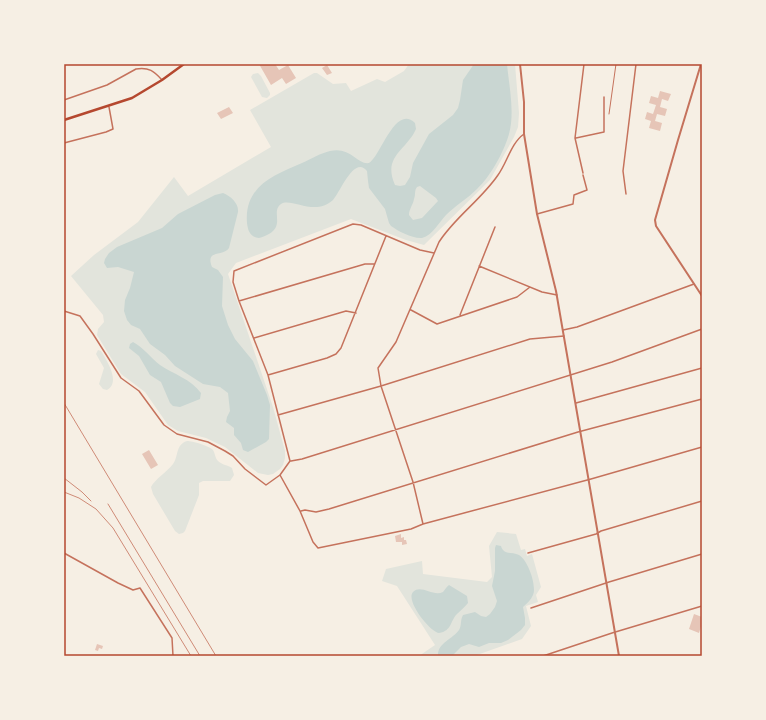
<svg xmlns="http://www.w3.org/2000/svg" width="766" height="720" viewBox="0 0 766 720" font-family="'PT Sans Narrow',sans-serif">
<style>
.green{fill:#e2e4dc}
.water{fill:#c9d6d2;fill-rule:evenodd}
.building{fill:#e6c5b7}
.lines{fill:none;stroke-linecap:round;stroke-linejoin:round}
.service{stroke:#c5725c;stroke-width:1}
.minor{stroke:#c5725c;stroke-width:1.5}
.tertiary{stroke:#c5725c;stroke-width:2}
.primary{stroke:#b5482f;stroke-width:2.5}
.rail{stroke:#cf8b77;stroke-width:1}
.neatline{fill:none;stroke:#b5482f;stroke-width:1.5}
</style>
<rect width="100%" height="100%" fill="#f6efe4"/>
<!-- green -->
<path class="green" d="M409,64H515L519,113L518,127L514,137L490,180L424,245L406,240L351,219L236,263L228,274L273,407L285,451V458L283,465L280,469L273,474L268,475L258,473L225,447L206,438L178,431L168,425L145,392L121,374L97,335L98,329L104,322L103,315L71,276L94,255L138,222L174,177L188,196L271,147L250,110L314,73H317L333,84L346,83L351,91L377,79L385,82L404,71Z
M258,73L261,76L270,93V95L267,98L262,97L251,77L253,74Z
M98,350L101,351C107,361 121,382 107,390L103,389L99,384L104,368L96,354Z
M187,441C192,441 210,446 213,450C215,453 215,458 218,461C222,465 228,465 232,468L234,475L230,481H203L199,483V495L185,531L183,533L179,534L175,531L153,494L151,487C155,479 167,472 173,464C179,456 175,445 187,441Z
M497,532L516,534L521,550L525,549L527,556L532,554L541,587L536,595L538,602L526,606L531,626L522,639L474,656H419L435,645L397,586L382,581L386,569L422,561L423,574L487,582L492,577L489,546Z"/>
<!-- water -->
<path class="water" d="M474,64H507C509,86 515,112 509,134C504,152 490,177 477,189C467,199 456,205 446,215C439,222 433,235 422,238C413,239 398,231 391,226L389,223L385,209L369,188L368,181L367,171C354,155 340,193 333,200C315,217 291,197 281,204C269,213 290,229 259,238C250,237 248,231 247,223C244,186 274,175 302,163C311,159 321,153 330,151C350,146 358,165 369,163C381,156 395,104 415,123L416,129C407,150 382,156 395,185L400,186L405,185L410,177L413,163L429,134L453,115L458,108L460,100L463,80ZM420,186L436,198L438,201L422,218L413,220L409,215C409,209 413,205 414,199C416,194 414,191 417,187Z
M223,193C231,196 239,204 238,212L229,248C223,257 205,249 212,267L218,270L223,277L222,306L228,325L235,339L253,361L267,395L270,405L269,439L266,442L248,452L243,450L241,443L234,435V428L226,422L227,417L230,411L228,393L220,387L203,384L175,366L165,355L150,344L140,329L131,325L127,320L124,311L125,300L130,288L134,272L118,267L107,268L104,263L105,259L109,253L117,247L162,228L178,214L215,195Z
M133,342C143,347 151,358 160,365C173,374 191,379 201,393L200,399L180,407L173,406L170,403L161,382L150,375L139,356L129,348L130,344Z
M496,545L501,546C504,556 512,551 519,555C528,560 537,586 533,595C531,600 527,603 523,607L525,618V625L521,630L508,640L501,643H489L479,647L469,644L461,647L452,656H438C437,643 453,639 459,630C462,625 460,620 463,615L475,612L481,616L486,617L490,614L495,607L497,601L492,586L495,571V548Z
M449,585L467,596L468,603C465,607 461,610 457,614C450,621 452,631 439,633C431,633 405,601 413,592C421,584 433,597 443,592C445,590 446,587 449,585Z"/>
<!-- building -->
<path class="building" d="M259,64H275L279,70L288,65L296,78L286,84L282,78L271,85Z
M327,65L332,73L327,75L322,68Z
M660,91L671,94L668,101L662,99L660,107L667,109L665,116L657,114L655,121L662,123L660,131L649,128L651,121L645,119L647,112L653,114L656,105L649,103L651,96L658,98Z
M229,107L233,113L221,119L217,113Z
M149,450L158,465L151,469L142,454Z
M401,534V538L404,537V540H406L407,544L402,545V542H396L395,536Z
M694,614L702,617V623L699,633L689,629Z
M97,644L103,646L102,649L99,648L98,651L95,650Z"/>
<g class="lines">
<!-- service -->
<path class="service" d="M609,114L616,64"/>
<!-- minor -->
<path class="minor" d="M64,100L107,85L136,69C149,67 154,71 162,80
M576,138L604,132V97
M64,143L106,132L113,129L109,107
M583,173L575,138L584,64
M626,194L623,171L636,64
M537,214L573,204L574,195L587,190L583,175
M434,253L420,250L361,225L353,224L234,271L233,282L239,301L268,375L290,461L280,475L300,511L313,542L318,548L411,529L423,524L591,479L702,447
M479,266L542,292L557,295
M239,301L365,264H374
M411,310L437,324L517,297L530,287
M64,311L80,316L93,334L121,378L139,391L164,425L177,434L208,442L225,451L233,456L245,469L266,485L280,475
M460,315L495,227
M563,330L577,327L694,284
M254,338L346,311L356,313
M268,375L327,358L336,354L341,348L386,236
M576,403L702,368
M278,415L381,386L530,339L564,336
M291,461L302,459L612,362L702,329
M301,511L305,510L316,512L329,509L578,432L702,399
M423,524L413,482L381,386L378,368L396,342L439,242C455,217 481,200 498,175C507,163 511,143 524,134
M64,553L118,583L133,590L140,588L172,638L173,656
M528,553L596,534L601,531L702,501
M531,608L609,582L702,554
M543,656L612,633L702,606"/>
<!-- tertiary -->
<path class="tertiary" d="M520,64L524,102V134L537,214L556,291L619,656
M701,64L678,140L655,220L656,226L702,296"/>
<!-- primary -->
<path class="primary" d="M64,120L132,98L162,80L184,64"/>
<!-- rail -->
<path class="rail" d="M64,403L216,656
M64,478L82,492L91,501
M64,492L79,498L96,509L113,528L191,656
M108,504L200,656"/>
</g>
<!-- border -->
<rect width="766" height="720" fill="none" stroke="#f6efe4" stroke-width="130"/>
<rect x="65" y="65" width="636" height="590" class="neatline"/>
</svg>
